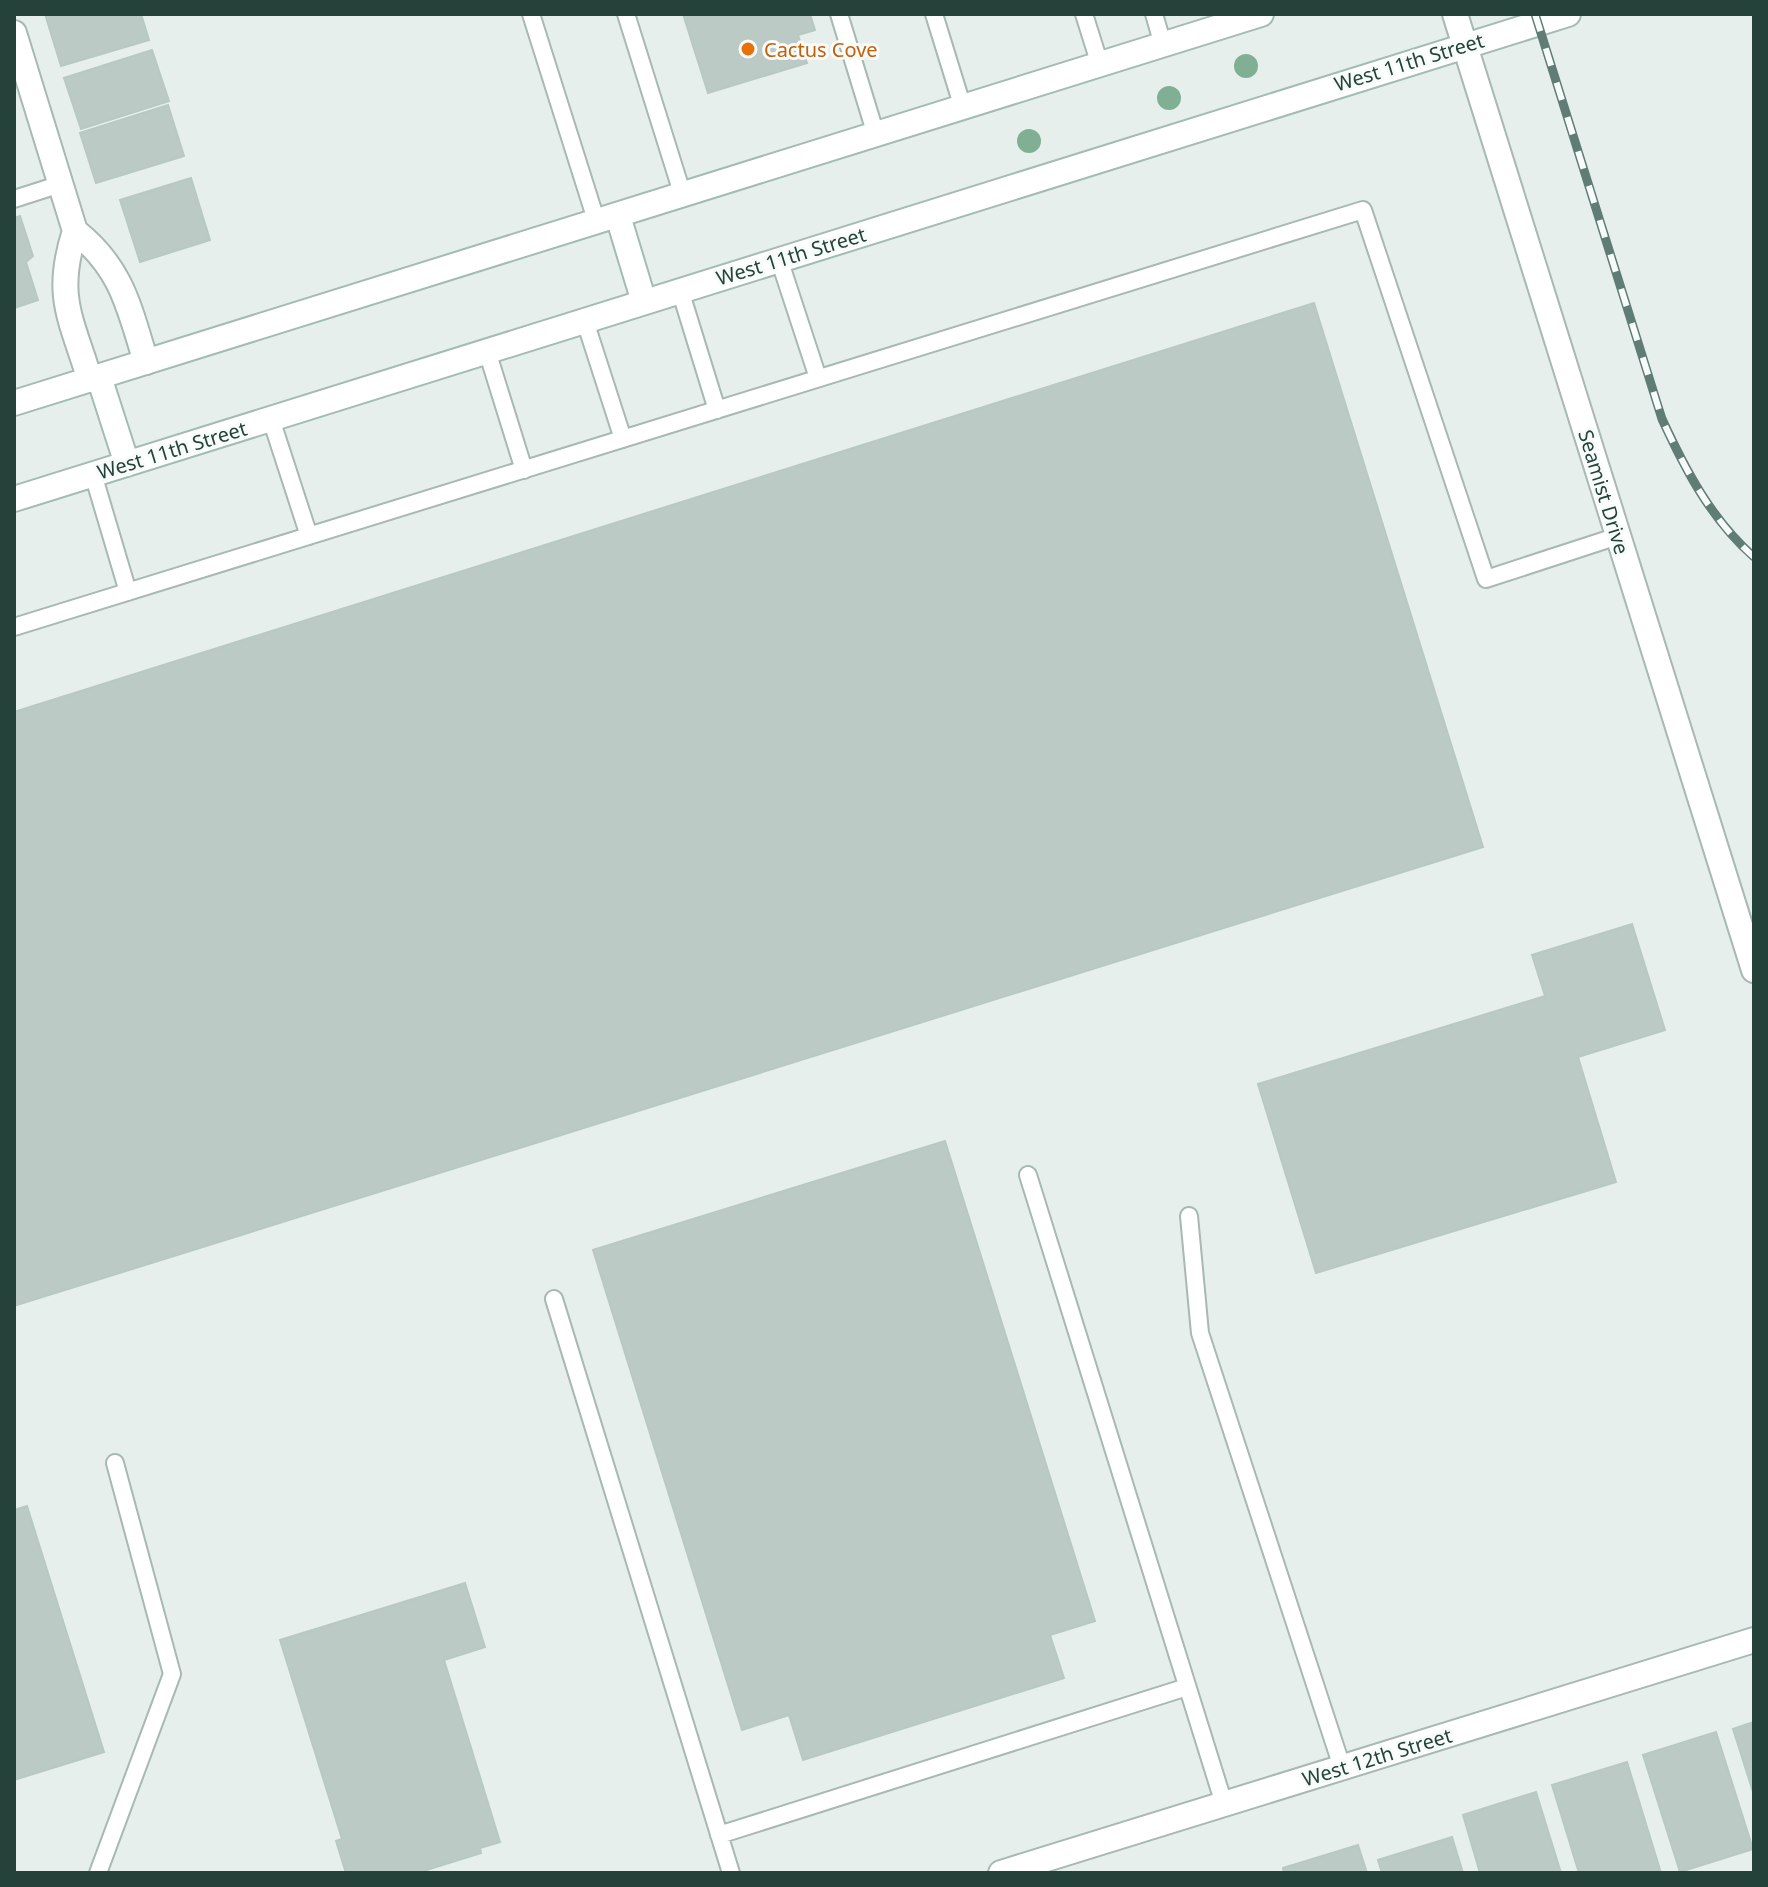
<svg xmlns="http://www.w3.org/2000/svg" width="1768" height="1887" viewBox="0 0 1768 1887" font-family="'Noto Sans',sans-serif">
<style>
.building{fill:#bbcac4;stroke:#b8c9c2;stroke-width:2}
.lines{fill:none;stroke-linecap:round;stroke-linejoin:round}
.service-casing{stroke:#a8b8b2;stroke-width:20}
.minor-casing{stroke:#a8b8b2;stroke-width:28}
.tertiary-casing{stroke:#a8b8b2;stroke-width:28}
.secondary-casing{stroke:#a4bbb3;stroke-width:28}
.service{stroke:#fff;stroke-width:16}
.minor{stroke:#fff;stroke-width:24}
.tertiary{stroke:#fff;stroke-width:24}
.secondary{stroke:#fff;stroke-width:24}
.rail-casing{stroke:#5f7d75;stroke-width:9}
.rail{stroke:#f7fbf9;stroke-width:6;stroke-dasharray:18;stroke-linecap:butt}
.tree{fill:#80af93}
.food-dot{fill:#e8710a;stroke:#f7fbf9;stroke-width:3}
.labels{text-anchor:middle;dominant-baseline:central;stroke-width:6;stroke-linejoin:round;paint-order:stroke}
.food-label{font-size:20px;fill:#c56008;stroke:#f7fbf9;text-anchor:start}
.street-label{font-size:20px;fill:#24423a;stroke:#f7fbf9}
</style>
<rect width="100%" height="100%" fill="#e6efeb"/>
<!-- building -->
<path class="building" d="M45,14H141L149,40L61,66Z
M683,14H810L815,30L798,35L807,63L708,93Z
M152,50L169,101L81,129L64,78Z
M168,105L184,156L96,183L80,133Z
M191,178L210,240L140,262L120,200Z
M20,216L33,256L26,262L38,300L14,308V218Z
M1314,303L1483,847L14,1306V712Z
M1632,924L1665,1030L1578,1057L1616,1182L1316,1273L1258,1084L1545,996L1532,955Z
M945,1141L1095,1621L1050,1635L1064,1678L803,1760L789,1715L742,1730L593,1250Z
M27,1506L104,1752L14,1780V1510Z
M465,1583L485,1647L444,1660L500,1842L480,1848L481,1853L417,1873H346L336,1841L342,1839L280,1640Z
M1754,1722V1795L1733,1729Z
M1716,1732L1753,1849L1680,1872L1643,1755Z
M1627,1762L1661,1873H1579L1552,1785Z
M1536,1792L1561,1873H1480L1463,1815Z
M1452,1837L1463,1873H1382L1378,1860Z
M1358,1845L1367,1873H1284L1283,1868Z"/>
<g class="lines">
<!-- service casing -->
<g class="service-casing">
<path id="service" d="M531,14L597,223
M626,14L683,196
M839,14L876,135
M934,14L963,108
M1084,14L1100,65
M1154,14L1163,45
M14,199L61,184
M779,259L818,378
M680,290L717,410
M585,321L623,439
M487,351L524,470
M271,419L309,536
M93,474L128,592
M14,627L1363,210L1486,579L1618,536
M1028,1175L1224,1804
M1189,1216L1200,1333L1342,1767
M554,1299L731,1873
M719,1835L1187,1687
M98,1873L172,1674L115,1463"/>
</g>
<!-- minor casing -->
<g class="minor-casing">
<path id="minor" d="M14,33L75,231C122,268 129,307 146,362
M75,231C54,296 71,318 90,380"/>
</g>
<!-- tertiary casing -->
<g class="tertiary-casing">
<path id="tertiary" d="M1455,14L1754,970
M1001,1873L1754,1640"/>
</g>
<!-- secondary casing -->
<g class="secondary-casing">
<path id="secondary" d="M618,216L644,302
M99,377L127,464
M14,403L1261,14
M14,499L1568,14"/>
</g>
<!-- service -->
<use href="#service" class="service"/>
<!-- minor -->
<use href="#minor" class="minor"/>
<!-- tertiary -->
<use href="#tertiary" class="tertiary"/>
<!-- secondary -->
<use href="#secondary" class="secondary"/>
<!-- rail casing -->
<g class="rail-casing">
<path id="rail" d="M1535,14L1662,419C1686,471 1711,519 1754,557"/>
</g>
<!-- rail -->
<use href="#rail" class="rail"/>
</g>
<!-- trees -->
<g class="tree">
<circle cx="1246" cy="66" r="12"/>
<circle cx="1169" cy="98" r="12"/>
<circle cx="1029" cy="141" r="12"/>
</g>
<!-- markers -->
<circle class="food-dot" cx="748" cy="49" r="8"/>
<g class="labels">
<!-- food labels -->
<g class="food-label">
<text x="764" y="49">Cactus Cove</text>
</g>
<!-- street labels -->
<g class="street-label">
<text transform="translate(1409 62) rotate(-17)">West 11th Street</text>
<text transform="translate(791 256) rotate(-17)">West 11th Street</text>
<text transform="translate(172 450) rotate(-17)">West 11th Street</text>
<text transform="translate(1604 492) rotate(73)">Seamist Drive</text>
<text transform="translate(1377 1757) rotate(-17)">West 12th Street</text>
</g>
</g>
<!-- border -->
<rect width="1768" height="1887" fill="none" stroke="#24423a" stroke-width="32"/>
</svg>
